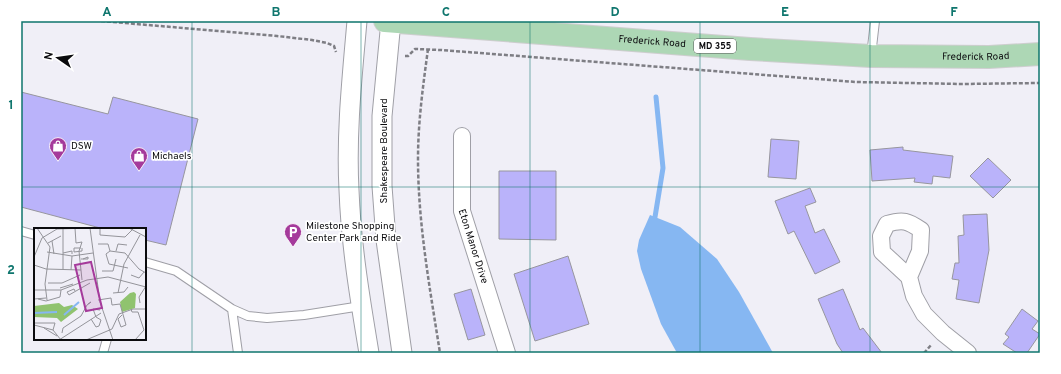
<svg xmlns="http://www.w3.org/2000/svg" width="1061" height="374" viewBox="0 0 1061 374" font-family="Overpass,sans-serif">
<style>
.water{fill:#86b7f2}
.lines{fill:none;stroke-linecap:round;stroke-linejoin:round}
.stream{stroke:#86b7f2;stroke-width:5}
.building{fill:#bab3fa;stroke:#97969e}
.service-casing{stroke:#9f9fa6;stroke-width:10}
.minor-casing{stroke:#9f9fa6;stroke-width:18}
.tertiary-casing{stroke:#9f9fa6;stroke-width:21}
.primary-casing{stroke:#cececf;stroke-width:24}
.path{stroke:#7e7e84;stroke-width:2.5;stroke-dasharray:4 2;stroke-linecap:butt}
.service{stroke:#fff;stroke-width:8}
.minor{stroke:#fff;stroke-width:16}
.tertiary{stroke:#fff;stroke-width:19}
.primary{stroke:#add7b5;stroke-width:22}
.grid{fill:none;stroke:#0f766e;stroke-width:1;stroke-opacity:0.55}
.labels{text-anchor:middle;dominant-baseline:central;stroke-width:3.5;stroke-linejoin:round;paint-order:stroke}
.shield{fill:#fff;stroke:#545456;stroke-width:1}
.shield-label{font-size:9px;font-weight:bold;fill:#0b0b0e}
.street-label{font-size:10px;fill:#0b0b0e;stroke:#fff}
.poi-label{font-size:10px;fill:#0b0b0e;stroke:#fff;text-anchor:start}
.inset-river{fill:none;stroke:#86b7f2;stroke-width:2}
.inset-road{fill:none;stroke:#94949a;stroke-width:1}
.view{fill:#a53a9b;fill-opacity:0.15;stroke:#a53a9b;stroke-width:2}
.inset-edge{fill:none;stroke:#0b0b0e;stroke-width:2}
.neatline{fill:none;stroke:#0f766e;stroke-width:1.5}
.grid-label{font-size:13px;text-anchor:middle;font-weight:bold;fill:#0f766e}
</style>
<rect width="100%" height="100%" fill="#f0eff7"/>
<!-- water -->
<path class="water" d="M650,215L680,227L717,259L739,292L773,353H677L661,324L641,269L637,251L639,240Z"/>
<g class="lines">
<!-- stream -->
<path class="stream" d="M655,217L663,168L656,97"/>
</g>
<!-- building -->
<path class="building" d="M21,92L108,114L113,97L198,119L166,245L145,240V229H104L21,207Z
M771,139L799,141L796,179L768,177Z
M903,147V150L953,156L950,178L933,176L932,184L914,182L915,178L872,181L870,150Z
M988,158L1011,180L993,198L970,176Z
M499,171H556V240L499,239Z
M810,188L816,202L805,206L815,233L824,229L840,262L815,274L794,231L788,234L775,201Z
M987,214L989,250L979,303L956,299L959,280L952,279L955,263H959L958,236L964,235L963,215Z
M568,256L589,324L535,341L514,274Z
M471,289L485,335L468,340L454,294Z
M843,289L860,330L863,328L882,353H843L837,344L818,299Z
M1022,309L1038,321L1032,329L1040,334L1027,353H1017L1003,344L1009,337L1005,334Z"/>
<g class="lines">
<!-- service casing -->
<g class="service-casing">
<path id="service" d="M871,56L875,21
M21,231L35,235
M145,262L176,271L232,309L248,316L267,318L304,315L361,306
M232,309L238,353
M103,353L107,339"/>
</g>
<!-- minor casing -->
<g class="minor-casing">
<g id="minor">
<path id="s1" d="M462,136V211L507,353"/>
<path d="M909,277L920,251L921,230C908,221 903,219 887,224L881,236L882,252L909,277L914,296L924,314L943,333L968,353"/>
</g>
</g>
<!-- tertiary casing -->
<g class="tertiary-casing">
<path id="tertiary" d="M357,21C352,78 346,134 349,190C351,245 360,299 369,353
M391,21L382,116V186L386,240L402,353"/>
</g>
<!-- primary casing -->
<g class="primary-casing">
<g id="primary">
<path id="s2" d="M385,21L750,49L871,56L989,57L1040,54"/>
</g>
</g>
<!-- path -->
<path class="path" d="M101,21L277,36L312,40L327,43L334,46L336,52
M428,49C423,86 418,122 418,159C418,224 430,289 440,353
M405,56H408L415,49L441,50L856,82L962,84L1040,83
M924,353L932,344"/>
<!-- service -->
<use href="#service" class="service"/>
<!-- minor -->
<use href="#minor" class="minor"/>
<!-- tertiary -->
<use href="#tertiary" class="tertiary"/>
<!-- primary -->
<use href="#primary" class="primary"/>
</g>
<!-- grid -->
<path class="grid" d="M192,21V353M361,21V353M530,21V353M700,21V353M870,21V353M21,187H1040"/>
<!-- icons -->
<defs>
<g id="shop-pin" transform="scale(0.9)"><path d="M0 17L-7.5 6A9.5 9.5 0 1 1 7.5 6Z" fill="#a53a9b" stroke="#fff"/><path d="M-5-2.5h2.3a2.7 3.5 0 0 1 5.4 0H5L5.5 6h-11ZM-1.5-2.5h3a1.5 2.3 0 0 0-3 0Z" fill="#fff"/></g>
<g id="parking-pin" transform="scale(0.9)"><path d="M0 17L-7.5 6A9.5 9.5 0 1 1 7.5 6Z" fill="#a53a9b" stroke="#fff"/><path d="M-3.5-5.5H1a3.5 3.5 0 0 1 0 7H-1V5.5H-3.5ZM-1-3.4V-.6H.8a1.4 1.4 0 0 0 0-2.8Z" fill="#fff"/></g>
</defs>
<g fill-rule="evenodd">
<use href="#shop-pin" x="58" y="146"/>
<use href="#shop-pin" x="139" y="156"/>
<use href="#parking-pin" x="293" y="232"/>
</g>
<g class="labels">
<!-- shield labels -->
<rect class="shield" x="694" y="39" width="42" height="14" rx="3"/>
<g class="shield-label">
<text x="715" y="46">MD 355</text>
</g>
<!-- street labels -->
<g class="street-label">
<text stroke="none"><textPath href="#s2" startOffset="268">Frederick Road</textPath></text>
<text stroke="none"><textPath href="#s2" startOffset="592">Frederick Road</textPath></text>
<text transform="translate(384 151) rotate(-90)">Shakespeare Boulevard</text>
<text stroke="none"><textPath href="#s1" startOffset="112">Eton Manor Drive</textPath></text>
</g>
<!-- poi labels -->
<g class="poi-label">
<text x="71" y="146">DSW</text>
<text x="152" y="156">Michaels</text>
<text x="306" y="226">Milestone Shopping<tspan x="306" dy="12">Center Park and Ride</tspan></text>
</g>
</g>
<!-- overview -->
<g transform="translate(34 228)">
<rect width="112" height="112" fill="#f0eff7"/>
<path d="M100,64L102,66L101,80L88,84L86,74L96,65ZM25,75L30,79L38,77L44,81L27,94L23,90L0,89V78Z" fill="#90c36f"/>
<path class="inset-river" d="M0,85L23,84M30,87L45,74"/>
<path class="inset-road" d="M3,0L16,19L11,56L13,72M41,0L42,15L48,14L45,23L48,52M56,0L66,74L79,112M66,0V7L91,9L100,0M95,0L112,9M29,1V41M18,13L20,26M14,15L27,8M64,16H74L76,23M47,20H40V24L48,23V20M82,23L84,16L93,17M13,24L38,28L59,25M29,25L38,23V26M0,29L8,10L23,1L55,0M47,31H54V29L49,31M0,37L12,41L47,42M94,40L75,36L72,26L76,23L91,25L105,41L112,45M37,42L38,28M68,43H79L82,31M97,47L105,50L110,44M14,55H28L46,47M26,60L39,56M0,62H27L53,52L74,49L112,59M41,63L40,61L33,64L35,67L56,55M79,65L90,64L94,59M84,65L90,36L106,7M0,71L12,70M4,71L12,73L26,69L27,62M64,72L77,70L78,77L86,76L92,97L87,99L84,91L88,87M106,75L105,69L112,58M97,81L98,84H104L110,102L101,112M57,91L62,99L65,98L67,92L62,89L59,81L66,82M0,95H21L19,102M0,97L19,102L27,112M10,100L23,108M28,105L29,100L47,88L53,77L57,74L54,76M25,112L67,85M52,112L78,101L85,86L99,81H112"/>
<path class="view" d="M57,34L68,80L52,83L41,37Z"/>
<rect width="112" height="112" class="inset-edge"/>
</g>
<!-- border -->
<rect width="1061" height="374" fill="none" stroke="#ffffff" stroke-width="44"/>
<!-- north arrow -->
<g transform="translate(58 58) rotate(283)" stroke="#ffffff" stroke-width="3" paint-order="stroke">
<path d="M0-3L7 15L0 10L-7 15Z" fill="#0b0b0e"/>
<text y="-6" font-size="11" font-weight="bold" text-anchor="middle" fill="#0b0b0e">N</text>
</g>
<rect x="22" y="22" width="1017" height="330" class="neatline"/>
<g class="grid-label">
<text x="107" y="16">A</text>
<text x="276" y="16">B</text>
<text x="446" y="16">C</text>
<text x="615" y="16">D</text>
<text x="785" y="16">E</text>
<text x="954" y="16">F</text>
<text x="11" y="109">1</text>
<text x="11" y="274">2</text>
</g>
</svg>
